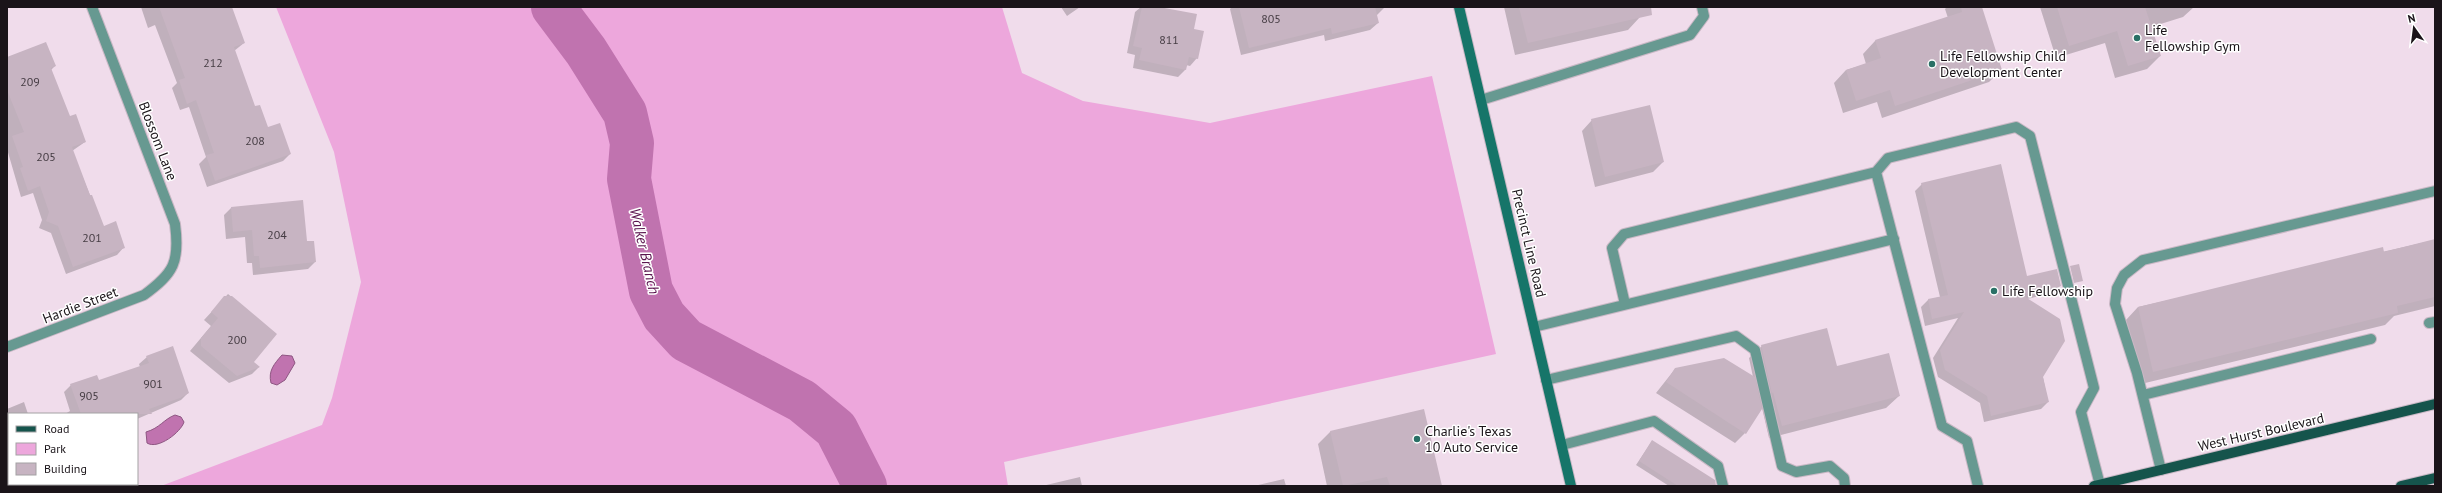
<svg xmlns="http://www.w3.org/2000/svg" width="2442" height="493" viewBox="0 0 2442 493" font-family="'PT Sans',sans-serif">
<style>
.green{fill:#eda7dc}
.water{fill:#c073af;stroke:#8e5682}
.shadow{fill:#0003}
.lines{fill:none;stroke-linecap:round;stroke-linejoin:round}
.river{stroke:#c073af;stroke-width:44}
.building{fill:#c7b4c2}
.service-casing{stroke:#c9b8c5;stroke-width:12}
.minor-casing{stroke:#c9b8c5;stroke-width:12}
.secondary-casing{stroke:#c9b8c5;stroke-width:12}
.primary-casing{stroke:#c9b8c5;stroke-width:12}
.service{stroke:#679991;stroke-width:10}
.minor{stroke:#679991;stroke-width:10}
.secondary{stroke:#167569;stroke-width:10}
.primary{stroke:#15544c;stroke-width:10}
.poi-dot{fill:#297066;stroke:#fff;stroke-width:1.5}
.labels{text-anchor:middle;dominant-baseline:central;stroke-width:3;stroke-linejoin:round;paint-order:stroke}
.number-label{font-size:12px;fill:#453c43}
.poi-label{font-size:14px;fill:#1a1419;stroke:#fff;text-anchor:start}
.street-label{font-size:14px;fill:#1a1419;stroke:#fff}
.water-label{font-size:15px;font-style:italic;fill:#5b154f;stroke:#fff}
</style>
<rect width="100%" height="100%" fill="#f0dceb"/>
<!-- green -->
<path class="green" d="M276,7H1002L1022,73L1083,101L1210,123L1432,76L1496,354L1004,462L1008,486H161L322,425L332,398L361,282L334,152Z"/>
<!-- water -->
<path class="water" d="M282,355L292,356L295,363L285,380L277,385L271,383C268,371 274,364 282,355Z
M175,415L181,417L184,422C181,432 158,450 147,443L146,432C160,428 164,419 175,415Z"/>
<!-- shadow -->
<path class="shadow" d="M141,7H213L244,43L234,51L255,108L267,128L290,154L283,161L207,187L199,164L206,157L189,107L180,110L172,88L177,83L155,25L148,28Z
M1061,7H1080L1067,16Z
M1141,7H1154L1193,30L1197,58L1190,66L1186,65L1185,70L1178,77L1133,68L1135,55L1127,53L1135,12Z
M1232,7H1384V8L1376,16L1378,23L1370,30L1325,41L1324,35L1241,55L1230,9Z
M1504,7H1638L1640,17L1628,30L1515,55Z
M1947,7H1981L2001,70L1989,82L1882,118L1877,102L1843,113L1834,83L1846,70L1866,64L1863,54L1875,41L1948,18L1945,9Z
M2040,7H2194L2183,17L2151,27L2160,56L2147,69L2115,78L2105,43L2056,58Z
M7,58L55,66L51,70L69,117L85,142L72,151L103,227L124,247L117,255L66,274L51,233L39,228L42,220L33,193L21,197L7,149Z
M1592,120L1663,162L1653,172L1595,187L1582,131Z
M1922,184L2027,277L2060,286L2053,293L2027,299L2048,402L2041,409L1984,422L1980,403L1938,377L1933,358L1958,318L1925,326L1921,307L1928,300L1940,297L1915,191Z
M231,208L306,242H313L315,262L308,269L253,275L252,263H247L245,237L226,239L224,215Z
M2435,240V306L2394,316L2385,325L2141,384L2126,320L2138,307Z
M228,294L276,334L252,362L259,367L252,374L229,383L190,351L211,326L204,320Z
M1762,346L1837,367L1899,396L1886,408L1769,438L1762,408L1745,433L1735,443L1656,393L1675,369L1753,377L1749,358Z
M147,357L188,393L181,400L137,419V414H65L70,411L64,392L71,385L99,382L140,367L139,364Z
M24,402L28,414H9V484H32L7,486V409Z
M1423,410L1441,486H1327L1318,444L1330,432Z
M1652,441L1713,486H1669L1636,465Z
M1080,477L1082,486H1042Z
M1284,479L1286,486H1254Z"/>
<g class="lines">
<!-- river -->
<path class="river" d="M553,7L586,51L625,113L632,143L629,179L651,291L664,316L686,340L802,401L836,429L865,486"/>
</g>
<!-- building -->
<path class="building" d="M159,7H232L245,43L234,47L255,106L260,105L268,127L280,123L291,154L215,181L206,155L214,153L196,100L187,104L179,80L185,78Z
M1142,7H1159L1197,14L1194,29L1204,31L1198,59L1189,57L1186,70L1139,60L1142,48L1133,46Z
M1239,7H1375L1379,23L1332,34L1331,28L1249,48Z
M1519,7H1651L1652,15L1528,43Z
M1961,7H1982L2002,70L1895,106L1890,90L1856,101L1846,70L1881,58L1875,40L1962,12Z
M2057,7H2145L2161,56L2128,66L2117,31L2069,46Z
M46,42L56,66L51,68L70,116L76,114L86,142L72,147L90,195H92L104,226L116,221L125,248L73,267L58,226L46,221L49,212L40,186L28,191L20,168L23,167L12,136L24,132L7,90V57Z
M1650,105L1664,162L1605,177L1591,119Z
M2001,164L2027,276L2057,269L2061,286L2022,295L2060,319L2065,341L2043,377L2049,402L1991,416L1987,396L1945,370L1940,350L1964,312L1932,319L1928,299L1948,295L1921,183Z
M303,200L307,241H314L316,262L260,268L259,256H254L252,230L233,232L231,207Z
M2435,239V297L2397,306L2398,313L2153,372L2138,307L2383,247L2384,252Z
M2079,264L2083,281L2074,283L2070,266Z
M224,296H232L277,334L254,362L260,367L237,376L201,346V338L218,318L211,312Z
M1827,328L1837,366L1889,353L1900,396L1782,426L1773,392L1772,394L1761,345Z
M173,346L189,393L180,398L149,409L152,414H81L70,384L97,375L99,380L149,363L146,356Z
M1724,358L1755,377L1762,409L1746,434L1666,382L1675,368Z
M1424,409L1442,486H1390L1387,477L1343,486L1330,431Z
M1652,440L1715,480L1716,486H1678L1639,461Z"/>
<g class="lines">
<!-- service casing -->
<g class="service-casing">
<path id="service" d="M1481,100L1690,35L1704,16L1702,7
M1625,304L1612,248L1624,234L1876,172
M2429,323L2435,322
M1534,327L1894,239
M1546,380L1736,336L1755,350L1782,466L1796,472L1830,466L1844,478L1845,486
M2143,395L2371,339
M1562,445L1654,421L1718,466L1723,486
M2161,470L2137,373L2115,304L2117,288L2124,275L2143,260L2435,191
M1978,486L1967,441L1942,426L1876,172L1888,158L2016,127L2030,136L2094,388L2081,412L2100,485"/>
</g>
<!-- minor casing -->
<g class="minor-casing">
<path id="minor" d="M7,347L144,295C174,273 180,262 175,224L92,7"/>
</g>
<!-- secondary casing -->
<g class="secondary-casing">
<path id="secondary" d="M1459,7L1571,486"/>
</g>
<!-- primary casing -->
<g class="primary-casing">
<path id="primary" d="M2094,486L2435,404
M2401,486L2435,478"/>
</g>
<!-- service -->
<use href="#service" class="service"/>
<!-- minor -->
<use href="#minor" class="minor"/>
<!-- secondary -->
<use href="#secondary" class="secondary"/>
<!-- primary -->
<use href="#primary" class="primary"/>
</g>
<!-- markers -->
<g class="poi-dot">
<circle cx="2137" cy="38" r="4"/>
<circle cx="1932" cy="64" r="4"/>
<circle cx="1994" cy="291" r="4"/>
<circle cx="1417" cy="439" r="4"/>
</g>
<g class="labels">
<!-- number labels -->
<g class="number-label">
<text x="1271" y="18">805</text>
<text x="1169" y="39">811</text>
<text x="213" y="62">212</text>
<text x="30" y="81">209</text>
<text x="255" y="140">208</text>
<text x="46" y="156">205</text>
<text x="277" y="234">204</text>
<text x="92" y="237">201</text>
<text x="237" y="339">200</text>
<text x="153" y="383">901</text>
<text x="89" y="395">905</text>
</g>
<!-- poi labels -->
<g class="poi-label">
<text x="2145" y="30">Life<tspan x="2145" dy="16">Fellowship Gym</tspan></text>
<text x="1940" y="56">Life Fellowship Child<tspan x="1940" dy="16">Development Center</tspan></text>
<text x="2002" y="291">Life Fellowship</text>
<text x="1425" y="431">Charlie's Texas<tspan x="1425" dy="16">10 Auto Service</tspan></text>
</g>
<!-- street labels -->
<g class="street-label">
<text transform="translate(158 141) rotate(69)">Blossom Lane</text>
<text transform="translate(1529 243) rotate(77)">Precinct Line Road</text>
<text transform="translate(80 305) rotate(-21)">Hardie Street</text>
<text transform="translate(2261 432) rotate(-13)">West Hurst Boulevard</text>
</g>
<!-- water labels -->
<g class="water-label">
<text transform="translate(645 251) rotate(77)">Walker Branch</text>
</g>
</g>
<!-- border -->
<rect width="2442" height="493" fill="none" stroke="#1a1419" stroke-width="16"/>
<!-- legend -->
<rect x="8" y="413" width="130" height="72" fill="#ffffff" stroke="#a3a1a3"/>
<rect x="16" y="426" width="20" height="6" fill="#15544c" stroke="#a3a1a3"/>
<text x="44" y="433" font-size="12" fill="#1a1419">Road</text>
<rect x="16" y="443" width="20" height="12" fill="#eda7dc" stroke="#a3a1a3"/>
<text x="44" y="453" font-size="12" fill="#1a1419">Park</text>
<rect x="16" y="463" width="20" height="12" fill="#c7b4c2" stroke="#a3a1a3"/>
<text x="44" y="473" font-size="12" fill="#1a1419">Building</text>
<!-- north arrow -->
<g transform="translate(2414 28) rotate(346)" stroke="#ffffff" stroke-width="3" paint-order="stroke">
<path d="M0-3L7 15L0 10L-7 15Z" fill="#1a1419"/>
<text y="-6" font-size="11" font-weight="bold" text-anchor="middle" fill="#1a1419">N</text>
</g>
</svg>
